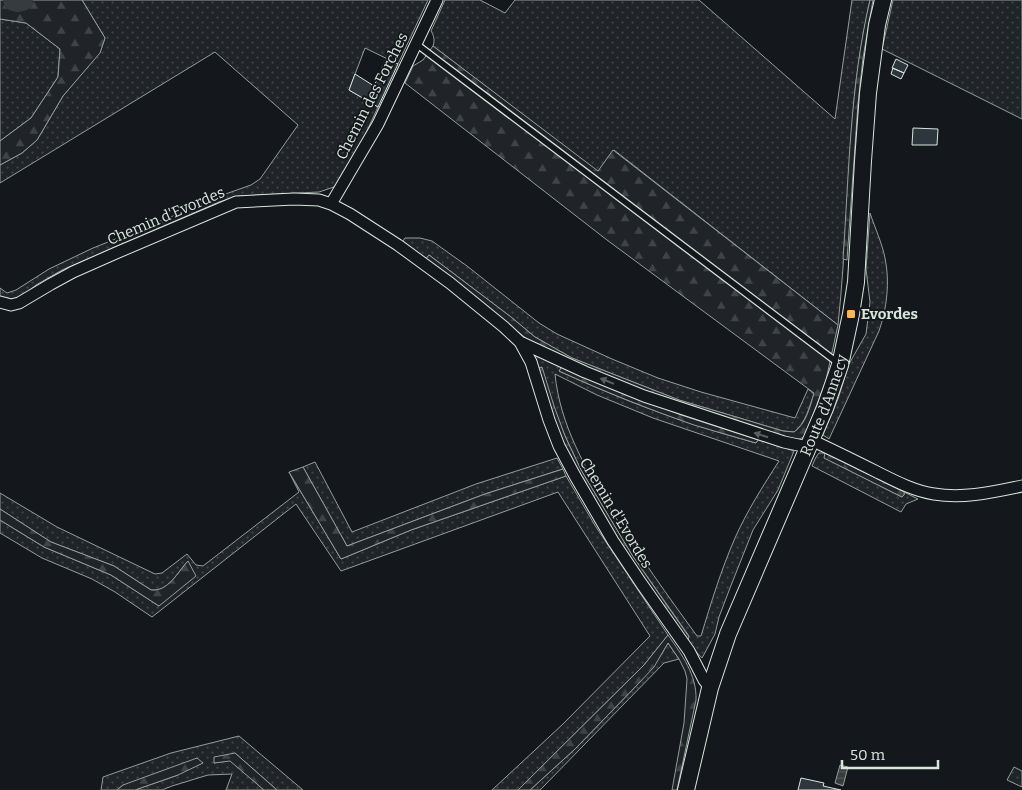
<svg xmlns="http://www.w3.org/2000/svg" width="1022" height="790" viewBox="0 0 1022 790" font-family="Bitter,serif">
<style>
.grass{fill:url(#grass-dots);stroke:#939e99;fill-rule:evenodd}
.forest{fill:url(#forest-firs);stroke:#939e99}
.water{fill:url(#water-rules);stroke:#939e99}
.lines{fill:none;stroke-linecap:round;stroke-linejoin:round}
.river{stroke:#363b3e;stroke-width:22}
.building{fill:#2c363c;stroke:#d8e6dc}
.lane-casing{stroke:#d8e6dc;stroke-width:8}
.street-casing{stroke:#d8e6dc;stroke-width:13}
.secondary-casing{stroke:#d8e6dc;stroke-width:18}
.lane{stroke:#14181c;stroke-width:5.5}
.street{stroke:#14181c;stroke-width:11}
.secondary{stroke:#14181c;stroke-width:16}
.oneway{fill:#59605f}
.poi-dot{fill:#ffb74d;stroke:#14181c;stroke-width:2}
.labels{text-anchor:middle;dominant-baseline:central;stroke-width:4;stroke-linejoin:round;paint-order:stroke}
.street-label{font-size:15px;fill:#d8e6dc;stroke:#14181c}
.poi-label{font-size:15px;font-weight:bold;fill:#d8e6dc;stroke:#14181c;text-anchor:start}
</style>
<defs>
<pattern id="grass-dots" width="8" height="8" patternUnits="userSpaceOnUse" patternTransform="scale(1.25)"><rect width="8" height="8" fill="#202428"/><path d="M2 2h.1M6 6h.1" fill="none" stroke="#404447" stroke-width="1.8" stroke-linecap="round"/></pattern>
<pattern id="forest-firs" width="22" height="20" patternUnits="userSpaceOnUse" patternTransform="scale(1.25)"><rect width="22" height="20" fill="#202428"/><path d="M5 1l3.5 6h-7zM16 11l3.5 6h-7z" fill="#404447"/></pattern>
<pattern id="water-rules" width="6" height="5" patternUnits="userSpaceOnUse" patternTransform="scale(1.25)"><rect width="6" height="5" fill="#363b3e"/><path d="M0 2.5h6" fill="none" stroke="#525759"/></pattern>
</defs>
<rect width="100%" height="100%" fill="#14181c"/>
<!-- grass -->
<path class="grass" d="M82,0H428L398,64L365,48L349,90L378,107L365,135L341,177L334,187L319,192L239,196L219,202L62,270L36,285L21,297L14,300L0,298V288L7,293L16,290L49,269L93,248L173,216L217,197L251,185L260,179L298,125L215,52L0,183V165L22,153L37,140L63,96L100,52L105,38Z
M445,0H480L505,13L515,0H699L835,119L852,0H870C863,34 857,67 854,101C847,176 846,250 838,325L614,150L598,172L433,46C435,40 434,36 431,31Z
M893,0H1022V119L882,49Z
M0,19L26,23L60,49L58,77L31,118L0,141Z
M870,213C875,228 882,243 885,258C890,282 887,308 879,331L829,439L823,435L838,399L849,364L866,334L870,302L866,269Z
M405,238H420L432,241L467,266L539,323L557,334L612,359L658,378L701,392L795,418L808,389L814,394C809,407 806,423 794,432L783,431L679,400L572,358L535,337L511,317L429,255L426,259L403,241Z
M533,352L562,367L559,371C603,391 647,409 693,424C713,431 735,437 756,443L758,440L794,451L778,490L753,530L730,588L719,617L715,634L702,658L687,642L689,636L632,555L581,470L565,436L538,368ZM555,374L597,395L653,418L779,461C763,486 747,511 735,538C721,570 711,603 701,636H697C668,596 639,556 613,513C586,470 560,425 555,374Z
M819,453H825V458L902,497L904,495V492L918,499L906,504L901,512L812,466L816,457Z
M557,458L563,469L485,494L347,546L303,467L315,462L352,532L476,484Z
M289,472L341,559L411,530L566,476L596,527L668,635L644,665L518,790H492L563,724L650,636L558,492L341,571L296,504L152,617L115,592L92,579L42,558L0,533V520L44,547L111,575L159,606L188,561C177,572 169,592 151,590L114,566L51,542L0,509V493L57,527L155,574L162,573L187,554L196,565L203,566L299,492Z
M668,643L679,659L664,663L544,786L540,790H530L575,749L638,684L661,655Z
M239,736L303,790H277L235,753L214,763L230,760L264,790H226L232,774L208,775L172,786L162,790H135L178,775L123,785L117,790H101L103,777L171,753Z
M1014,767L1022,771V787L1007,780Z"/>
<!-- forest -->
<path class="forest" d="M0,0H82L105,38L100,53L63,96L37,140L22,153L0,165V141L31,118L58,77L60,49L26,23L0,19Z
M870,0H873L863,58L858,104L847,260L843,259C849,173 850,85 870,0Z
M433,46L598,171L613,150L838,325L826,380L805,436C799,440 796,440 789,439L667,401L572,364L527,339L426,259L429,255L511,317L535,337L572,358L679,400L783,431L794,432C806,424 810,407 814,393L607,240L405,83L413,66L423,60Z
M542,367L554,406L565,436L581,470L632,555L689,637L687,642L597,507L561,438L549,406L538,368Z
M562,367L624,393L681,415L758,440L756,443C735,437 714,431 694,425C648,409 603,391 559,371Z
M825,453L904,492V495L902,497L824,458Z
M303,467L347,546L485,494L563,469L566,476L411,530L341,559L289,472Z
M0,509L51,542L114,566L151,590C168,592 178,572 188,561L196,576L159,606L111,575L44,547L0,520Z
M668,635C682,655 697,675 696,700L677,790H672L684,723L687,679L685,671L679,659L668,643L654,667L638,684L575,749L530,790H518L644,665Z
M235,753L277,790H264L230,761L214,763V757Z
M197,758L203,763L178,775L135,790H117L123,785Z"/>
<!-- water -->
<path class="water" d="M840,765L848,767L843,786L835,783Z"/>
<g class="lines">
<!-- river -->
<path class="river" d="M14,0L18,1L22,0"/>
</g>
<!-- building -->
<path class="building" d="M386,59L398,64L378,107L349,90L355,74L374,86Z
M896,59L908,65L904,73L892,68Z
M893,68L904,73L901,79L891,74Z
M913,128L938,129L937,145H912Z
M801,778L824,783L823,786L841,790H798Z"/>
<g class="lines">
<!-- lane casing -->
<g class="lane-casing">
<path id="lane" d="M415,43L838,363"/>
</g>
<!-- street casing -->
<g class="street-casing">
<path id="street" d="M331,204L378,124L437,0
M0,302L11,305L19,303L51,284L73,272L116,253L236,202L294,199L319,200L331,204L350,214L398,245L450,283L504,327L520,342L531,362L549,420L559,446L575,476L613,541L641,583L672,627L689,651L704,680L710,688
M520,342L585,372L644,396L784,442L808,447
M811,440C833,450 855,461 877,472C895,481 914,491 934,494C964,499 993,492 1022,486"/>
</g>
<!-- secondary casing -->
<g class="secondary-casing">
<g id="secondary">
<path id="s1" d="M686,790L710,688L728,634L825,408L840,365L851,314L856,282L863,161L868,93L877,25L883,0"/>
</g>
</g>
<!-- lane -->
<use href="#lane" class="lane"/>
<!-- street -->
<use href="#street" class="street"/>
<!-- secondary -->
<use href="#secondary" class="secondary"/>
</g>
<!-- one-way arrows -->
<defs><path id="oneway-solid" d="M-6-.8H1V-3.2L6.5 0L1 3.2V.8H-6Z" transform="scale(1.25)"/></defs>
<g class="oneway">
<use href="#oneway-solid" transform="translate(607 381) rotate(-158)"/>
<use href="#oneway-solid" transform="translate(761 435) rotate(-162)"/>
</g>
<!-- markers -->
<rect class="poi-dot" x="846" y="309" width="10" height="10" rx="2.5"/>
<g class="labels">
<!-- street labels -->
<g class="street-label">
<text transform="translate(372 96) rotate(-63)">Chemin des Forches</text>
<text transform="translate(166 216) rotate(-23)">Chemin d'Evordes</text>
<text stroke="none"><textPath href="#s1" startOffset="410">Route d'Annecy</textPath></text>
<text transform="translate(616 513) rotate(59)">Chemin d'Evordes</text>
</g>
<!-- poi labels -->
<g class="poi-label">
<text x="861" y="314">Evordes</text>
</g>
</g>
<!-- scale -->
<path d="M842 760v8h96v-8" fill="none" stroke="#d8e6dc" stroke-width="2.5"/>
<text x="850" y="760" font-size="15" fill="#d8e6dc" stroke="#14181c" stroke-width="4" paint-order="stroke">50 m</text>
</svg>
